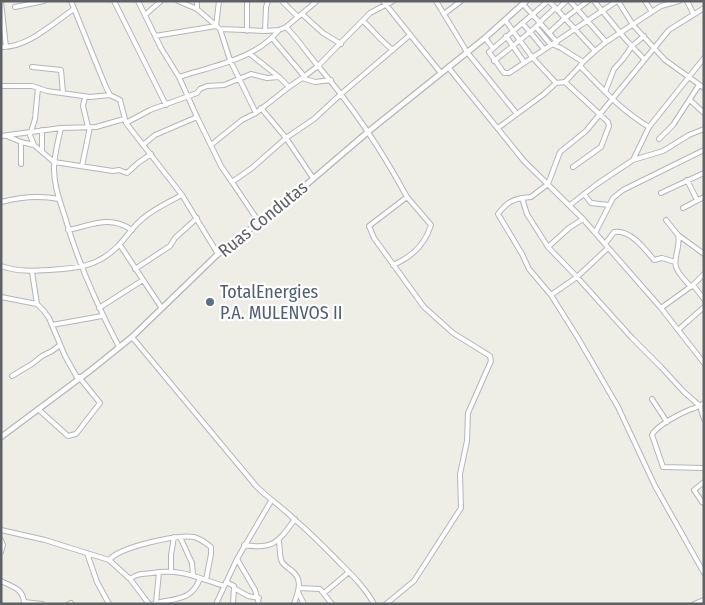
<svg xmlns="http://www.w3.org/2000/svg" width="705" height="605" viewBox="0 0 705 605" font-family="'Fira Sans Condensed',sans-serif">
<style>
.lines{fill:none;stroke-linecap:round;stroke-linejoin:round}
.minor-casing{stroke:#b3b6b9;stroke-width:6}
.tertiary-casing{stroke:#b3b6b9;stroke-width:7}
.minor{stroke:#fff;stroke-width:4}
.tertiary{stroke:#fff;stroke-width:4.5}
.service-dot{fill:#5c6f8a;stroke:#fff;stroke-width:2}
.labels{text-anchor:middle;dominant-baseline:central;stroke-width:4.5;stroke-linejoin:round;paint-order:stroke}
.street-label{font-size:18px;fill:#5e6165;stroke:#fff}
.service-label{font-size:18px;fill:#4e5e75;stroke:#fff;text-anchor:start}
</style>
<rect width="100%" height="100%" fill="#eeede6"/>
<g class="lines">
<!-- minor casing -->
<g class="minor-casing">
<path id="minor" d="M71,1L105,85L110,95L120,100L126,123L182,195L218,254
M114,1L166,105
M138,1L161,48L179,77L197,117L221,166L232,182
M178,1L197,9L220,29L265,31L279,30L286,27C298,39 307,53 318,66C354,108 381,149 407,197L369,226L374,238L424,307L453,333L490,356L491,361L468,413L467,441L460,474L461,508L414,581L386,604
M282,1L298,17
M383,1L441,73
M436,1L467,52L517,114
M548,1L489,52L504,73H509L617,1
M549,1L595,51L583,62L580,66
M570,1L606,42L661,6L679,1
M594,1L627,41L644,59
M618,1L633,25L665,60L704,88
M645,1L652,12
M687,1L693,13
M1,2L6,47
M523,4L557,42
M15,7L44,1
M197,9V1
M557,10L566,1
M302,14L323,33L341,44
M444,14L461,1
M145,15L161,1
M505,20L532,57L556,83
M363,21C374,31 381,41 393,50
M539,23L555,8
M540,23L530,32L544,49
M286,27L317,1
M536,27L551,45
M220,29L230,60L256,113
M247,31V1
M265,31L266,7L268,1
M549,33L565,18L588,1
M155,36L216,26L219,1
M506,36L524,62
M272,38L304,76
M485,38L493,48
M552,44L561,48L583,62
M1,47C28,48 53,23 74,9
M595,51L606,42
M250,54L279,77
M494,61L530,32L522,23
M32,67L61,70L63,93
M448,67L524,161L583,219L661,308L704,363
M179,77C213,66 256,59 279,30
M302,78L318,66L370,13L393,1
M565,82L608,122L609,126L601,147L573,167
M1,86H32L47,91L90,97L110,95
M605,92L614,69L623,59L632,46L644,36
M85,97L83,106L88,127
M690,100L704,113
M261,108L286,138L313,178
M126,123L150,110L197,93L200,89L207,86L224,85L251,74L267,78L279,77L289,87L302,78L315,82L331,80
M61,128C58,141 54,156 54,169C54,186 60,201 65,217C78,263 97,305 119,347
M498,128L544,94L556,83L565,82L580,66C602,89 622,111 649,127
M42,130V151
M1,136L61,128L96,127L124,119
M7,136L21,142L34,145L54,162L113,171L119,170L127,173L138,163L151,154
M659,139L673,125L699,85
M21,142V164
M34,145L30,135L35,119L38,88
M143,145L155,135L197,117
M211,145L242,120L256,113L289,87
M633,160L649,127L704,58
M82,166L90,127
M687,180L697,200
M661,193L704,173
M584,194L591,203L609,205
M522,198L531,197L548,184L560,152L586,131L669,30L704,8
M1,202C20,197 39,195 59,199
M570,205L597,184L633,160L663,151L689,135L704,129
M683,208L704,197
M666,220L678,235L704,254
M259,222L232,182L252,168L286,138L314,119L341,94L410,35
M68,230C93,225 109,215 132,230
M595,233L613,198L623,190L704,150
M678,235C681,247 673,257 676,267C678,274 686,281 691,287
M605,244L614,232C630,229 645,249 654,260L662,258L675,262
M120,245L161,307
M548,247L569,228L583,219
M393,265C412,257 425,245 431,225L407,197
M1,266C18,272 33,271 50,270C77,268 97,267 117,247C125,239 131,229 140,221C151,210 167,203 182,195
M135,269L170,246L175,238L197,218
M32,272L37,304L44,311L49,318L65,356L78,379
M693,285L704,299
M551,295L577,277L608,248
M1,297L37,304
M99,308L143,280
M661,308L693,285L704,274
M52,325L102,316
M678,330L704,307
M132,337L256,486C268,498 282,507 294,519C311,533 326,549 342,565C353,576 366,589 374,604
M12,376L32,364L42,356L52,351L60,345
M652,399L667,422
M704,403C699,407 694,408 689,410C679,414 656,426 652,435L663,467L704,468
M38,409L68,436L76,434L100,403L79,377
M704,419L700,406L684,392L661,367L632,338L577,277L548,247L527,214L522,198C510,200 505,205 498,214L522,254L529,269L551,295L578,338L618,407L655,486L704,573
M704,482L694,490L702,502L704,503
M1,530L45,540L109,560L130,579L149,604
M180,537L192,563L193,575
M1,540L3,545L1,552
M279,541C280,547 279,556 282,562C284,565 288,568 291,570C304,580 298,591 294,604
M244,545C274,550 279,541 295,519
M87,553L97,582L109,604
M237,559L255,590L259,604
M109,560C120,547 177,534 194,537C201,539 206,543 211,547V554L206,580
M171,570V555L174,537
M130,579C138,573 143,574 152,573C180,568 198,578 224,586
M1,581C13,587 24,589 24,604
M226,582L234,586L233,604
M234,588L248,596L259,598
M300,588L320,589L332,604
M298,592L304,604
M324,593L349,572
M24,602L42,604
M156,603L159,572
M69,604L71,603
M153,604C173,598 192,602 200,578
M216,604L237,559L271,501
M694,604L704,600"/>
</g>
<!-- tertiary casing -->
<g class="tertiary-casing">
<path id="tertiary" d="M1,437L91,370L132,337L218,254L293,196L369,131L485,38L526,1"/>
</g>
<!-- minor -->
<use href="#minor" class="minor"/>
<!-- tertiary -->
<use href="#tertiary" class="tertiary"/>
</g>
<!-- markers -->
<circle class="service-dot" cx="210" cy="302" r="5"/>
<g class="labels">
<!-- street labels -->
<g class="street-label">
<text transform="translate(263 219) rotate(-39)">Ruas Condutas</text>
</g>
<!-- service labels -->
<g class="service-label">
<text x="220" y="292">TotalEnergies<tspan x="220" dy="21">P.A. MULENVOS II</tspan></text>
</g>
</g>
<!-- border -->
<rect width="705" height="605" fill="none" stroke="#5e6165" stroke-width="5"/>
</svg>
